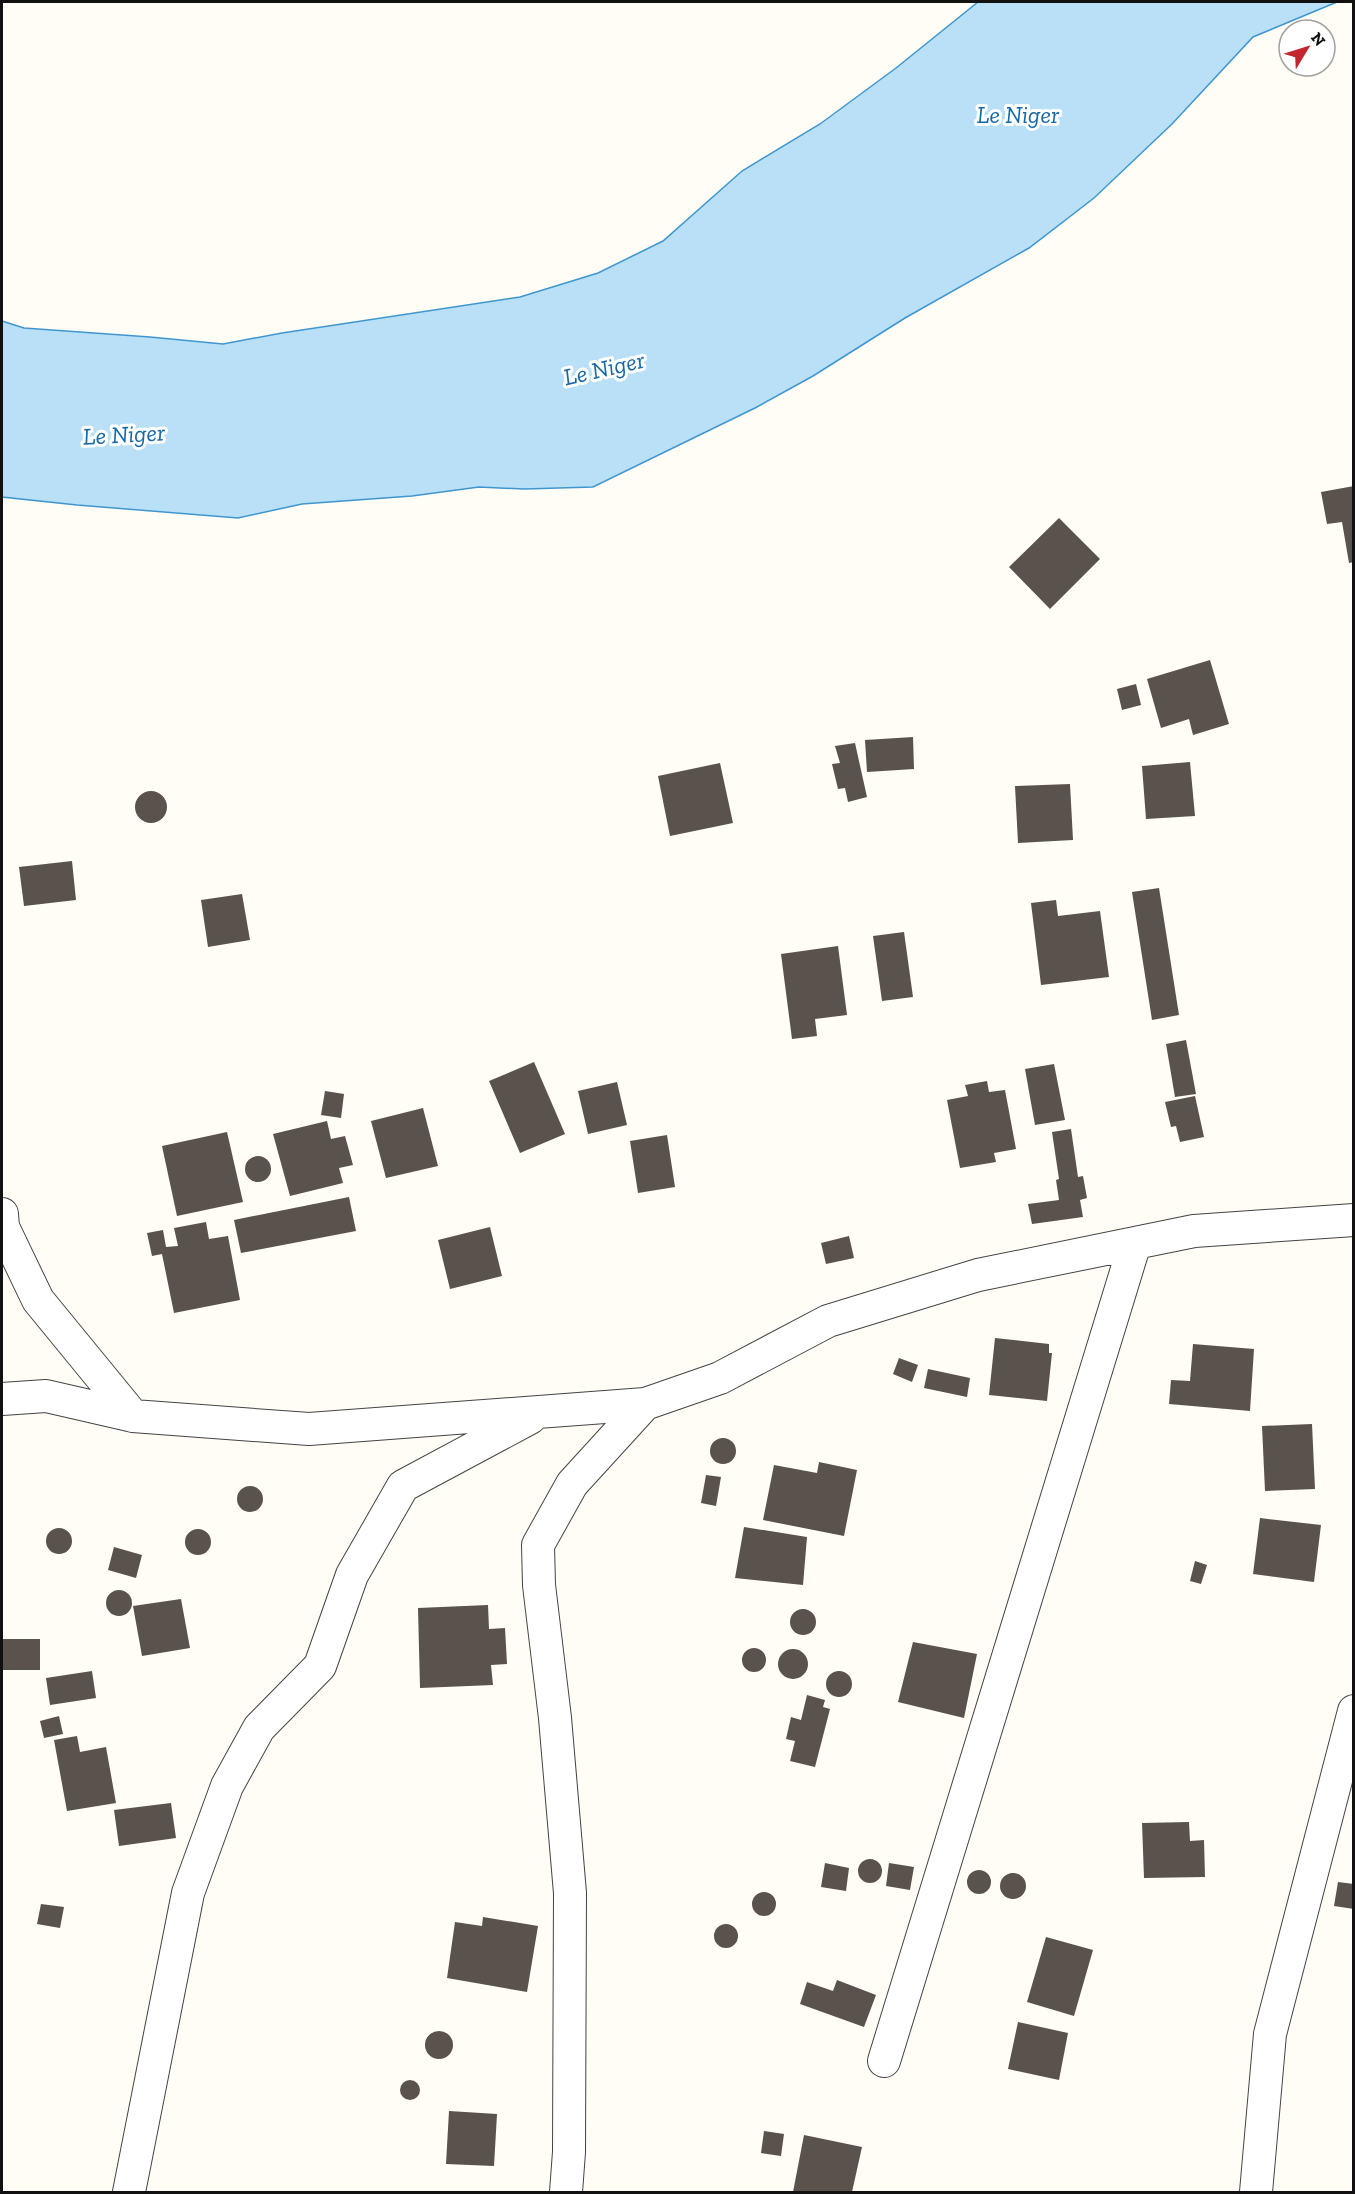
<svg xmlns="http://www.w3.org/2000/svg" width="1355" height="2194" viewBox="0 0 1355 2194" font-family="'Zilla Slab',serif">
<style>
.water{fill:#b9e0f7;stroke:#3f96cf;stroke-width:1.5}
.building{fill:#5a524d}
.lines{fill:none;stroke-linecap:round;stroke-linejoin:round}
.minor-casing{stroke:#444;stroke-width:34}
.minor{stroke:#fff;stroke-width:32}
.labels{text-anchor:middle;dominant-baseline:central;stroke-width:6;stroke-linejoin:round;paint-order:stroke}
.water-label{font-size:24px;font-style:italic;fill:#1768a6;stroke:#fff}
</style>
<rect width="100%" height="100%" fill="#fffdf5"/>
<!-- water -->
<path class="water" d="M978,2H1337L1253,37L1172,124L1094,198L1029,248L905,318L813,376L755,408L593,487L524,489L479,487L412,496L302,504L238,518L77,505L2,497V321L24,328L150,337L223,344L282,333L520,297L598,273L663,241L742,171L820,124L896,68Z"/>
<!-- building -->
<path class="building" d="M1354,486V562L1349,563L1342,522L1327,524L1321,492Z
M1059,518L1100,559L1050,609L1009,567Z
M1210,660L1229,724L1193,735L1189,719L1161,728L1147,679Z
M1136,684L1141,705L1122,710L1117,689Z
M913,737L914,769L867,772L865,740Z
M855,743L867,797L848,802L845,788L838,789L832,764L840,763L835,746Z
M1190,762L1195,816L1146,819L1142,766Z
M720,763L733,823L670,836L658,776Z
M1070,784L1073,840L1018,843L1015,786Z
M135 807a16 16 0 1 1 32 0a16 16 0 1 1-32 0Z
M72,861L76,900L24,906L19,867Z
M1159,888L1179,1015L1152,1020L1132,892Z
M242,894L250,940L208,947L201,900Z
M1056,900L1058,916L1100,911L1109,977L1041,985L1031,903Z
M904,932L913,997L882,1001L873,936Z
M838,946L847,1015L815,1019L817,1036L792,1039L781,954Z
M1186,1040L1196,1094L1175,1097L1166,1044Z
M534,1062L565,1134L520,1153L489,1081Z
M1054,1064L1065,1120L1035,1125L1025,1069Z
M987,1081L989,1092L1005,1090L1016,1149L994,1153L996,1162L960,1168L947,1100L968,1096L965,1085Z
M617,1082L627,1125L588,1134L578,1091Z
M325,1091L344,1094L341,1118L321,1115Z
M1195,1096L1204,1137L1180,1142L1176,1126L1171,1127L1165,1102Z
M423,1108L438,1166L386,1178L371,1121Z
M327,1121L331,1139L345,1136L353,1165L339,1168L343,1183L290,1196L273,1134Z
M1071,1129L1078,1177L1083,1176L1087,1198L1080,1200L1083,1217L1032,1224L1028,1204L1059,1200L1056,1180L1059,1179L1052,1132Z
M227,1132L243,1202L177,1216L162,1146Z
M667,1135L675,1187L638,1193L630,1141Z
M245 1169a13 13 0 1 1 26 0a13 13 0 1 1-26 0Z
M349,1197L356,1231L241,1253L234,1220Z
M206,1222L209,1239L228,1236L240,1300L174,1313L162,1254L152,1256L147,1233L163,1230L166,1247L178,1246L174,1228Z
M490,1227L502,1276L450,1289L438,1240Z
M849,1236L854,1258L826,1264L821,1243Z
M995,1338L1049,1344V1353H1052L1047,1401L989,1395Z
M1193,1344L1254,1349L1250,1411L1169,1404L1171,1380L1190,1381Z
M899,1358L918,1365L912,1382L893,1374Z
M928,1369L970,1378L967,1397L924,1388Z
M1312,1424L1315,1489L1265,1491L1262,1426Z
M710 1451a13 13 0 1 1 26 0a13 13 0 1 1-26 0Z
M819,1462L857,1470L844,1536L763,1520L774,1465L817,1473Z
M706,1475L721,1477L716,1506L701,1503Z
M237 1499a13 13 0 1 1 26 0a13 13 0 1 1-26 0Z
M1260,1518L1321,1525L1314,1582L1253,1574Z
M744,1527L807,1537L803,1585L735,1578Z
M46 1541a13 13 0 1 1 26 0a13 13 0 1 1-26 0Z
M185 1542a13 13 0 1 1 26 0a13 13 0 1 1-26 0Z
M114,1547L142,1555L136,1578L108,1570Z
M1195,1561L1207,1565L1201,1584L1190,1581Z
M106 1603a13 13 0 1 1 26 0a13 13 0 1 1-26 0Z
M181,1599L190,1648L142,1656L133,1606Z
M488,1605L489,1629L505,1628L507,1664L491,1665L493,1685L420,1688L418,1608Z
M790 1622a13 13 0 1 1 26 0a13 13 0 1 1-26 0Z
M2,1639H40V1670H2Z
M913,1642L977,1654L964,1718L898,1702Z
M742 1660a12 12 0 1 1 24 0a12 12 0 1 1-24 0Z
M778 1664a15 15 0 1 1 30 0a15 15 0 1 1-30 0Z
M826 1684a13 13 0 1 1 26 0a13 13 0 1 1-26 0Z
M92,1671L96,1698L50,1705L46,1678Z
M807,1695L825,1700L823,1707L830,1709L815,1767L790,1761L795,1741L786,1739L791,1717L801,1720Z
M59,1716L63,1734L44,1738L40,1721Z
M77,1736L80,1752L106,1747L116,1803L67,1811L54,1740Z
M171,1803L176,1838L119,1846L114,1810Z
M1189,1822L1190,1841L1204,1840L1205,1877L1144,1878L1142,1823Z
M858 1871a12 12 0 1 1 24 0a12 12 0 1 1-24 0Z
M825,1863L849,1868L846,1891L821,1887Z
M889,1863L914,1867L910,1890L886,1886Z
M967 1882a12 12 0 1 1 24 0a12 12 0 1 1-24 0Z
M1000 1886a13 13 0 1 1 26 0a13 13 0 1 1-26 0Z
M1338,1882L1354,1884V1909L1334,1906Z
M752 1904a12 12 0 1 1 24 0a12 12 0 1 1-24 0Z
M41,1904L64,1907L60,1928L37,1924Z
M483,1917L538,1926L527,1992L447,1978L455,1922L482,1926Z
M714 1936a12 12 0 1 1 24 0a12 12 0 1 1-24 0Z
M1046,1937L1093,1950L1074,2016L1027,2002Z
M837,1980L876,1995L864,2027L800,2004L807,1982L833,1991Z
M1018,2022L1068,2033L1059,2080L1008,2069Z
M425 2045a14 14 0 1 1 28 0a14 14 0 1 1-28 0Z
M400 2090a10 10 0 1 1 20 0a10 10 0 1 1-20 0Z
M449,2111L497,2114L494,2166L446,2164Z
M764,2131L784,2134L781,2156L761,2153Z
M804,2135L862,2147L852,2192H793Z"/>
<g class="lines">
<!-- minor casing -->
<g class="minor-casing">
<path id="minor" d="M2,1214L3,1227L38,1300L133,1416
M2,1399L46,1396L133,1416L309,1429L645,1404L720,1378L828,1321L978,1275L1194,1231L1354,1220
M884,2061L1135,1243
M129,2192L188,1893L227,1786L259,1728L320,1666L352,1575L403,1486L530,1418
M566,2192L569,2152L570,1893L555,1718L539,1585L538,1545L572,1484L645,1404
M1256,2192L1270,2034L1354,1711"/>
</g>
<!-- minor -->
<use href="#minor" class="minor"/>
</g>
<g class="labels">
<!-- water labels -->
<g class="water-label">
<text x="1018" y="114">Le Niger</text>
<text transform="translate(604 368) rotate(-13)">Le Niger</text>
<text transform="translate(124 434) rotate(-3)">Le Niger</text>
</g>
</g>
<!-- border -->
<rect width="1355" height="2194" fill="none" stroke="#111111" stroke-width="6"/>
<!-- north arrow -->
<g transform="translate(1307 48) rotate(52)"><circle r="28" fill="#ffffff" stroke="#a0a0a0" stroke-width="1.5"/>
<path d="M0-4.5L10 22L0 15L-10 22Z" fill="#c4262e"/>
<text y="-9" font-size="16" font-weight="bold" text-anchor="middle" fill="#111111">N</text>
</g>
</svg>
